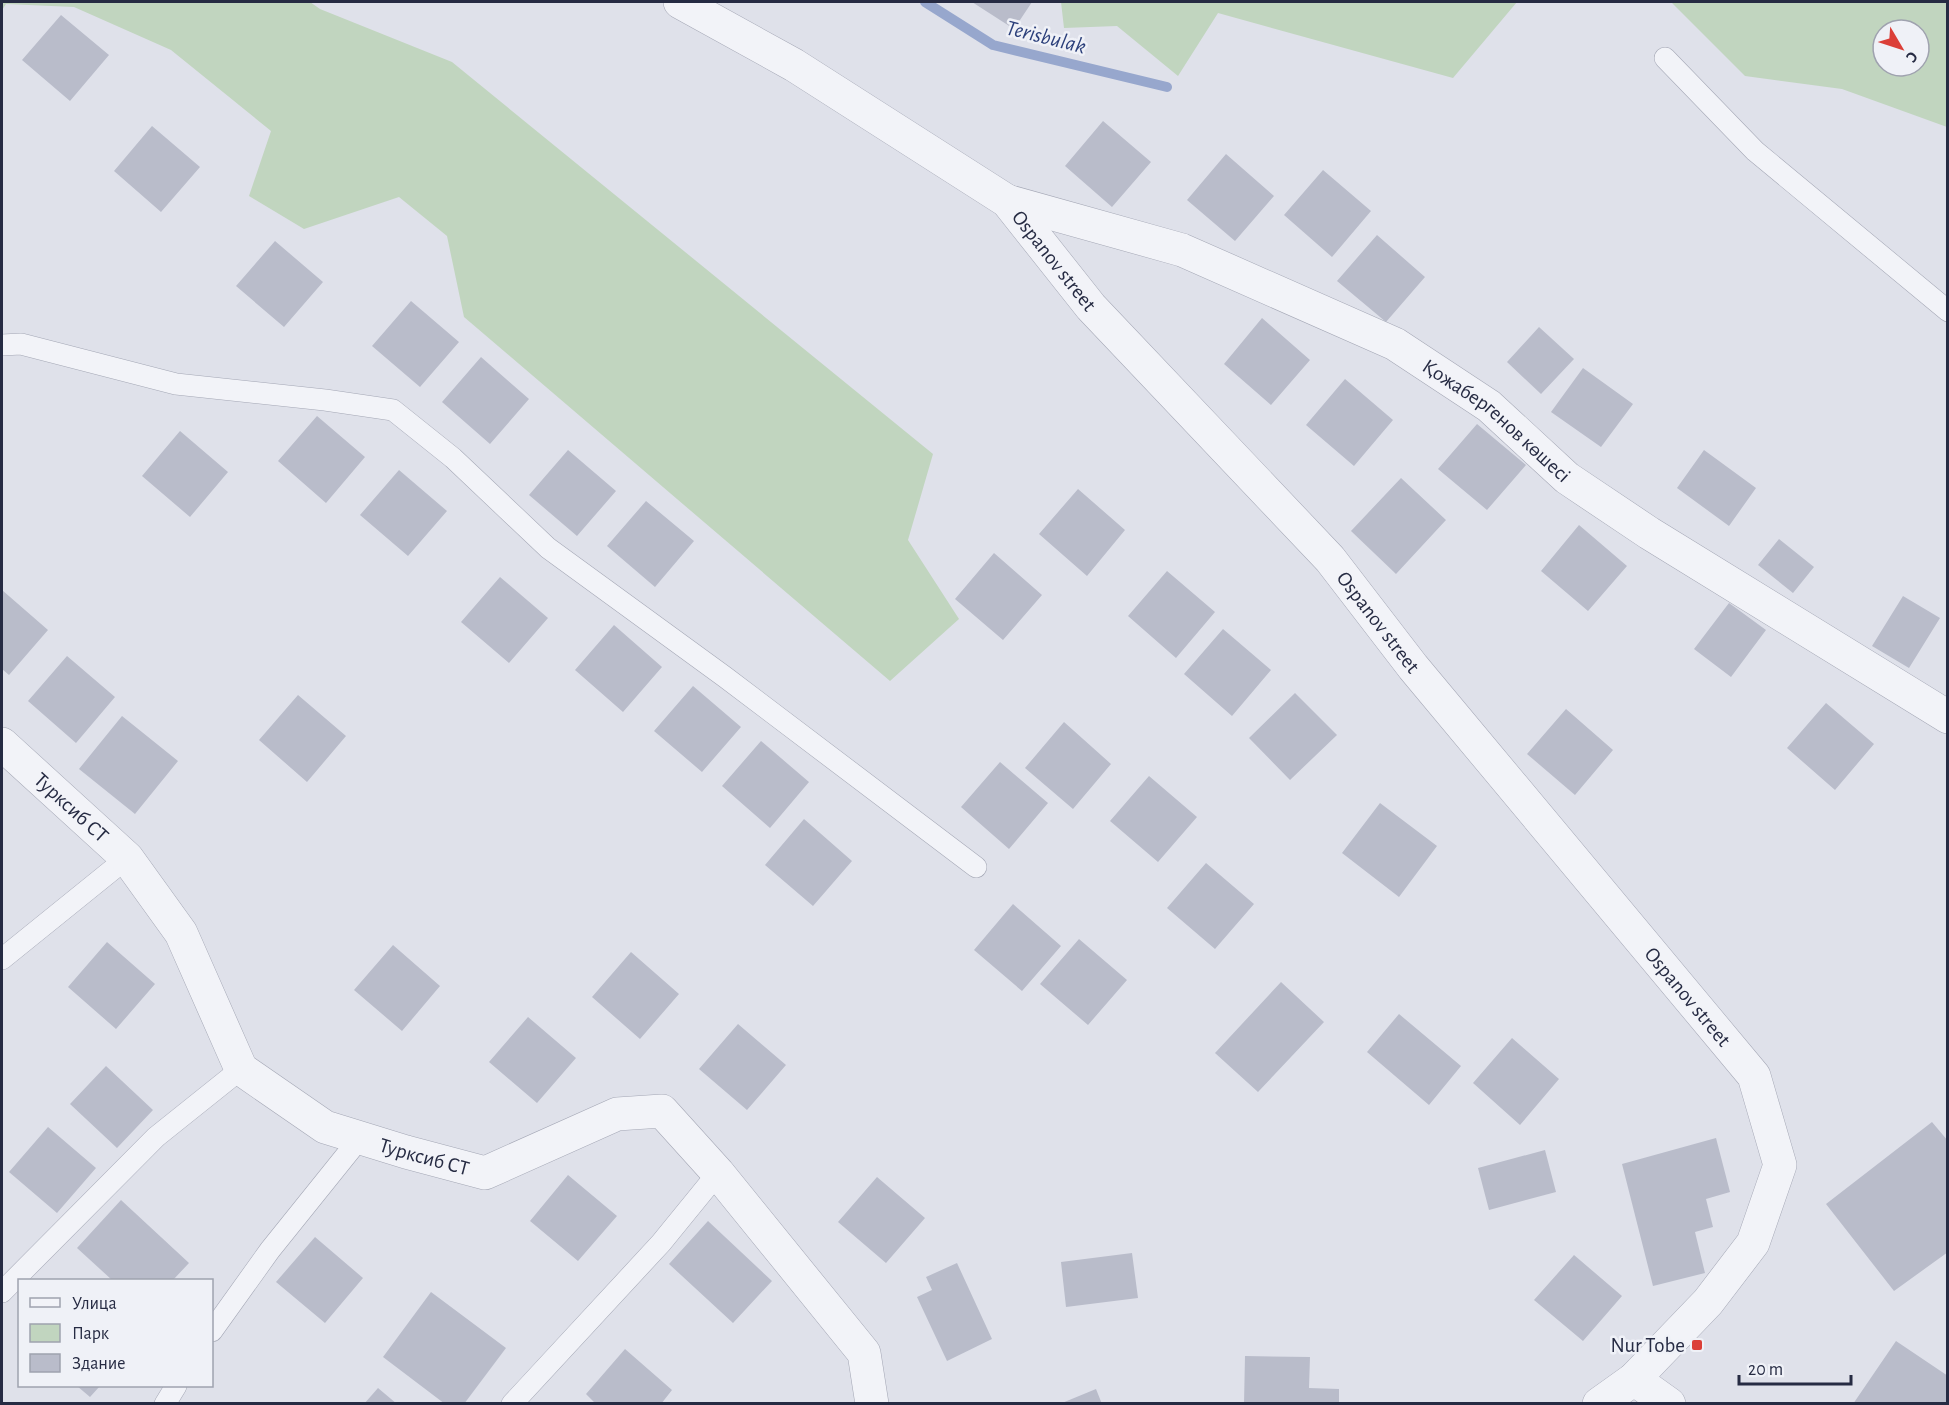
<svg xmlns="http://www.w3.org/2000/svg" width="1949" height="1405" viewBox="0 0 1949 1405" font-family="'Alegreya Sans',sans-serif">
<style>
.green{fill:#c1d5bf;fill-rule:evenodd}
.lines{fill:none;stroke-linecap:round;stroke-linejoin:round}
.stream{stroke:#97a7cd;stroke-width:10}
.building{fill:#b9bcca}
.service-casing{stroke:#a4a7b5;stroke-width:22}
.minor-casing{stroke:#a4a7b5;stroke-width:34}
.tertiary-casing{stroke:#a4a7b5;stroke-width:34}
.service{stroke:#f2f3f8;stroke-width:21}
.minor{stroke:#f2f3f8;stroke-width:33}
.tertiary{stroke:#f2f3f8;stroke-width:33}
.poi-dot{fill:#db3f38;stroke:#eff1f7;stroke-width:2}
.labels{text-anchor:middle;dominant-baseline:central;stroke-width:5;stroke-linejoin:round;paint-order:stroke}
.street-label{font-size:21px;fill:#262b43;stroke:#eff1f7}
.poi-label{font-size:21px;fill:#262b43;stroke:#eff1f7;text-anchor:end}
.water-label{font-size:22px;font-style:italic;fill:#2c407b;stroke:#eff1f7}
</style>
<rect width="100%" height="100%" fill="#dfe1ea"/>
<!-- green -->
<path class="green" d="M2,2H310L320,9L452,62L933,454L908,540L959,619L890,681L464,317L447,236L399,197L304,229L249,196L271,131L171,50L74,7L6,4L2,10Z
M1061,2H1517L1453,78L1218,13L1178,76L1117,26L1064,28Z
M1671,2H1947V127L1842,89L1745,76ZM1883,30H1919V66H1883Z"/>
<g class="lines">
<!-- stream -->
<path class="stream" d="M925,2L993,45L1167,87"/>
</g>
<!-- building -->
<path class="building" d="M972,2H1032L1014,29Z
M61,15L109,55L70,101L22,60Z
M1103,121L1151,162L1112,207L1065,166Z
M152,126L200,167L161,212L114,171Z
M1226,154L1274,196L1235,241L1187,200Z
M1323,170L1371,211L1332,257L1284,215Z
M1377,235L1425,277L1386,322L1337,281Z
M275,241L323,282L284,327L236,286Z
M411,301L459,342L420,387L372,346Z
M1262,318L1310,360L1271,405L1224,364Z
M1539,327L1574,359L1541,394L1507,362Z
M481,357L529,399L490,444L442,402Z
M1583,368L1633,404L1601,447L1551,412Z
M1345,379L1393,420L1354,466L1306,425Z
M317,416L365,457L326,503L278,461Z
M1477,424L1526,465L1487,510L1438,469Z
M180,431L228,472L190,517L142,476Z
M568,450L616,491L577,536L529,495Z
M1704,450L1756,488L1729,526L1677,488Z
M399,470L447,511L408,556L360,515Z
M1401,478L1446,520L1396,574L1351,531Z
M1078,489L1125,530L1087,576L1039,534Z
M646,501L694,541L655,587L607,546Z
M1579,525L1627,566L1588,611L1541,571Z
M1779,539L1814,567L1793,593L1758,565Z
M994,553L1042,595L1003,640L955,599Z
M1167,571L1215,612L1176,658L1128,616Z
M500,577L548,618L509,663L461,622Z
M2,590L48,630L9,675L2,669Z
M1903,596L1940,618L1909,668L1872,646Z
M1729,603L1766,630L1731,677L1694,649Z
M614,625L662,667L623,712L575,670Z
M1223,629L1271,670L1232,716L1184,674Z
M67,656L115,697L76,743L28,701Z
M693,686L741,727L702,772L654,731Z
M1295,693L1337,735L1290,780L1249,738Z
M298,695L346,736L307,782L259,740Z
M1826,703L1874,744L1835,790L1787,748Z
M1566,709L1613,750L1575,795L1527,754Z
M122,716L178,761L135,814L79,769Z
M1064,722L1111,764L1073,809L1025,768Z
M761,741L809,782L770,828L722,786Z
M1000,762L1048,803L1009,849L961,807Z
M1149,776L1197,817L1158,862L1110,821Z
M1380,803L1437,846L1399,897L1342,853Z
M804,819L852,861L813,906L765,865Z
M1206,863L1254,904L1215,949L1167,908Z
M1013,904L1061,946L1022,991L974,950Z
M1079,939L1127,980L1088,1025L1040,984Z
M107,942L155,984L116,1029L68,987Z
M393,945L440,986L402,1031L354,990Z
M631,952L679,994L640,1039L592,997Z
M1281,982L1324,1022L1258,1092L1215,1053Z
M1399,1014L1461,1066L1429,1105L1367,1052Z
M528,1017L576,1058L537,1103L489,1062Z
M738,1024L786,1065L747,1110L699,1069Z
M1512,1038L1559,1079L1520,1125L1473,1083Z
M106,1066L153,1110L117,1148L70,1104Z
M1932,1122L1948,1141V1252L1894,1291L1826,1204Z
M48,1127L96,1168L57,1213L9,1172Z
M1716,1138L1730,1192L1706,1199L1713,1227L1695,1232L1705,1273L1653,1286L1622,1164Z
M1545,1150L1556,1192L1489,1210L1478,1168Z
M568,1175L617,1216L578,1261L530,1221Z
M877,1177L925,1218L886,1263L838,1222Z
M121,1200L189,1263L173,1280H112L77,1248Z
M708,1221L772,1281L733,1323L669,1264Z
M315,1237L363,1278L325,1323L276,1282Z
M1132,1253L1138,1298L1066,1307L1061,1262Z
M1574,1255L1622,1296L1583,1341L1534,1300Z
M957,1263L992,1339L947,1361L917,1297L932,1290L926,1277Z
M431,1292L506,1348L464,1404H445L383,1357Z
M1896,1341L1948,1376V1404H1853Z
M625,1349L672,1390L661,1404H596L586,1394Z
M1245,1356L1310,1357L1309,1388L1339,1389V1404H1244Z
M77,1386H100L90,1397Z
M378,1388L397,1404H364Z
M1096,1389L1102,1404H1062V1403Z"/>
<g class="lines">
<!-- service casing -->
<g class="service-casing">
<path id="service" d="M1665,58L1755,151L1948,311
M2,345L21,344L176,384L325,400L393,410L453,458L548,548L725,677L976,867
M2,959L127,858
M2,1292L156,1137L241,1069
M212,1331L270,1250L360,1138
M165,1404L176,1386
M512,1404L661,1243L718,1173"/>
</g>
<!-- minor casing -->
<g class="minor-casing">
<g id="minor">
<path id="s1" d="M1007,201L1182,250L1395,344L1489,406L1567,478L1649,533L1948,717"/>
<path id="s2" d="M2,744L127,858L181,933L241,1069L325,1127L406,1152L485,1173L617,1114L662,1111L718,1173L864,1353L872,1404"/>
</g>
</g>
<!-- tertiary casing -->
<g class="tertiary-casing">
<g id="tertiary">
<path id="s3" d="M680,2L794,65L1007,201L1091,307L1330,559L1413,667L1754,1076L1780,1165L1753,1243L1708,1302L1634,1379L1599,1404"/>
<path d="M1634,1379L1669,1404"/>
</g>
</g>
<!-- service -->
<use href="#service" class="service"/>
<!-- minor -->
<use href="#minor" class="minor"/>
<!-- tertiary -->
<use href="#tertiary" class="tertiary"/>
</g>
<!-- markers -->
<rect class="poi-dot" x="1691" y="1339" width="12" height="12" rx="3"/>
<g class="labels">
<!-- street labels -->
<g class="street-label">
<text stroke="none"><textPath href="#s3" startOffset="459">Ospanov street</textPath></text>
<text stroke="none"><textPath href="#s1" startOffset="542">Қожабергенов көшесі</textPath></text>
<text stroke="none"><textPath href="#s3" startOffset="945">Ospanov street</textPath></text>
<text stroke="none"><textPath href="#s2" startOffset="94">Турксиб СТ</textPath></text>
<text stroke="none"><textPath href="#s3" startOffset="1431">Ospanov street</textPath></text>
<text stroke="none"><textPath href="#s2" startOffset="616">Турксиб СТ</textPath></text>
</g>
<!-- poi labels -->
<g class="poi-label">
<text x="1685" y="1345">Nur Tobe</text>
</g>
<!-- water labels -->
<g class="water-label">
<text transform="translate(1046 37) rotate(14)">Terisbulak</text>
</g>
</g>
<!-- border -->
<rect width="1949" height="1405" fill="none" stroke="#262b43" stroke-width="6"/>
<!-- legend -->
<rect x="18" y="1279" width="195" height="108" fill="#eff1f7" stroke="#9fa2af" stroke-width="1.5"/>
<rect x="30" y="1298" width="30" height="9" fill="#f2f3f8" stroke="#9fa2af" stroke-width="1.5"/>
<text x="72" y="1309" font-size="18" fill="#262b43">Улица</text>
<rect x="30" y="1324" width="30" height="18" fill="#c1d5bf" stroke="#9fa2af" stroke-width="1.5"/>
<text x="72" y="1339" font-size="18" fill="#262b43">Парк</text>
<rect x="30" y="1354" width="30" height="18" fill="#b9bcca" stroke="#9fa2af" stroke-width="1.5"/>
<text x="72" y="1369" font-size="18" fill="#262b43">Здание</text>
<!-- north arrow -->
<g transform="translate(1901 48) rotate(129)"><circle r="28" fill="#eff1f7" stroke="#9fa2af" stroke-width="1.5"/>
<path d="M0-4.5L10 22L0 15L-10 22Z" fill="#db3f38"/>
<text y="-9" font-size="16" font-weight="bold" text-anchor="middle" fill="#262b43">С</text>
</g>
<!-- scale -->
<path d="M1739 1375v9h112v-9" fill="none" stroke="#262b43" stroke-width="3"/>
<text x="1748" y="1375" font-size="18" fill="#262b43" stroke="#eff1f7" stroke-width="4.5" paint-order="stroke">20 m</text>
</svg>
